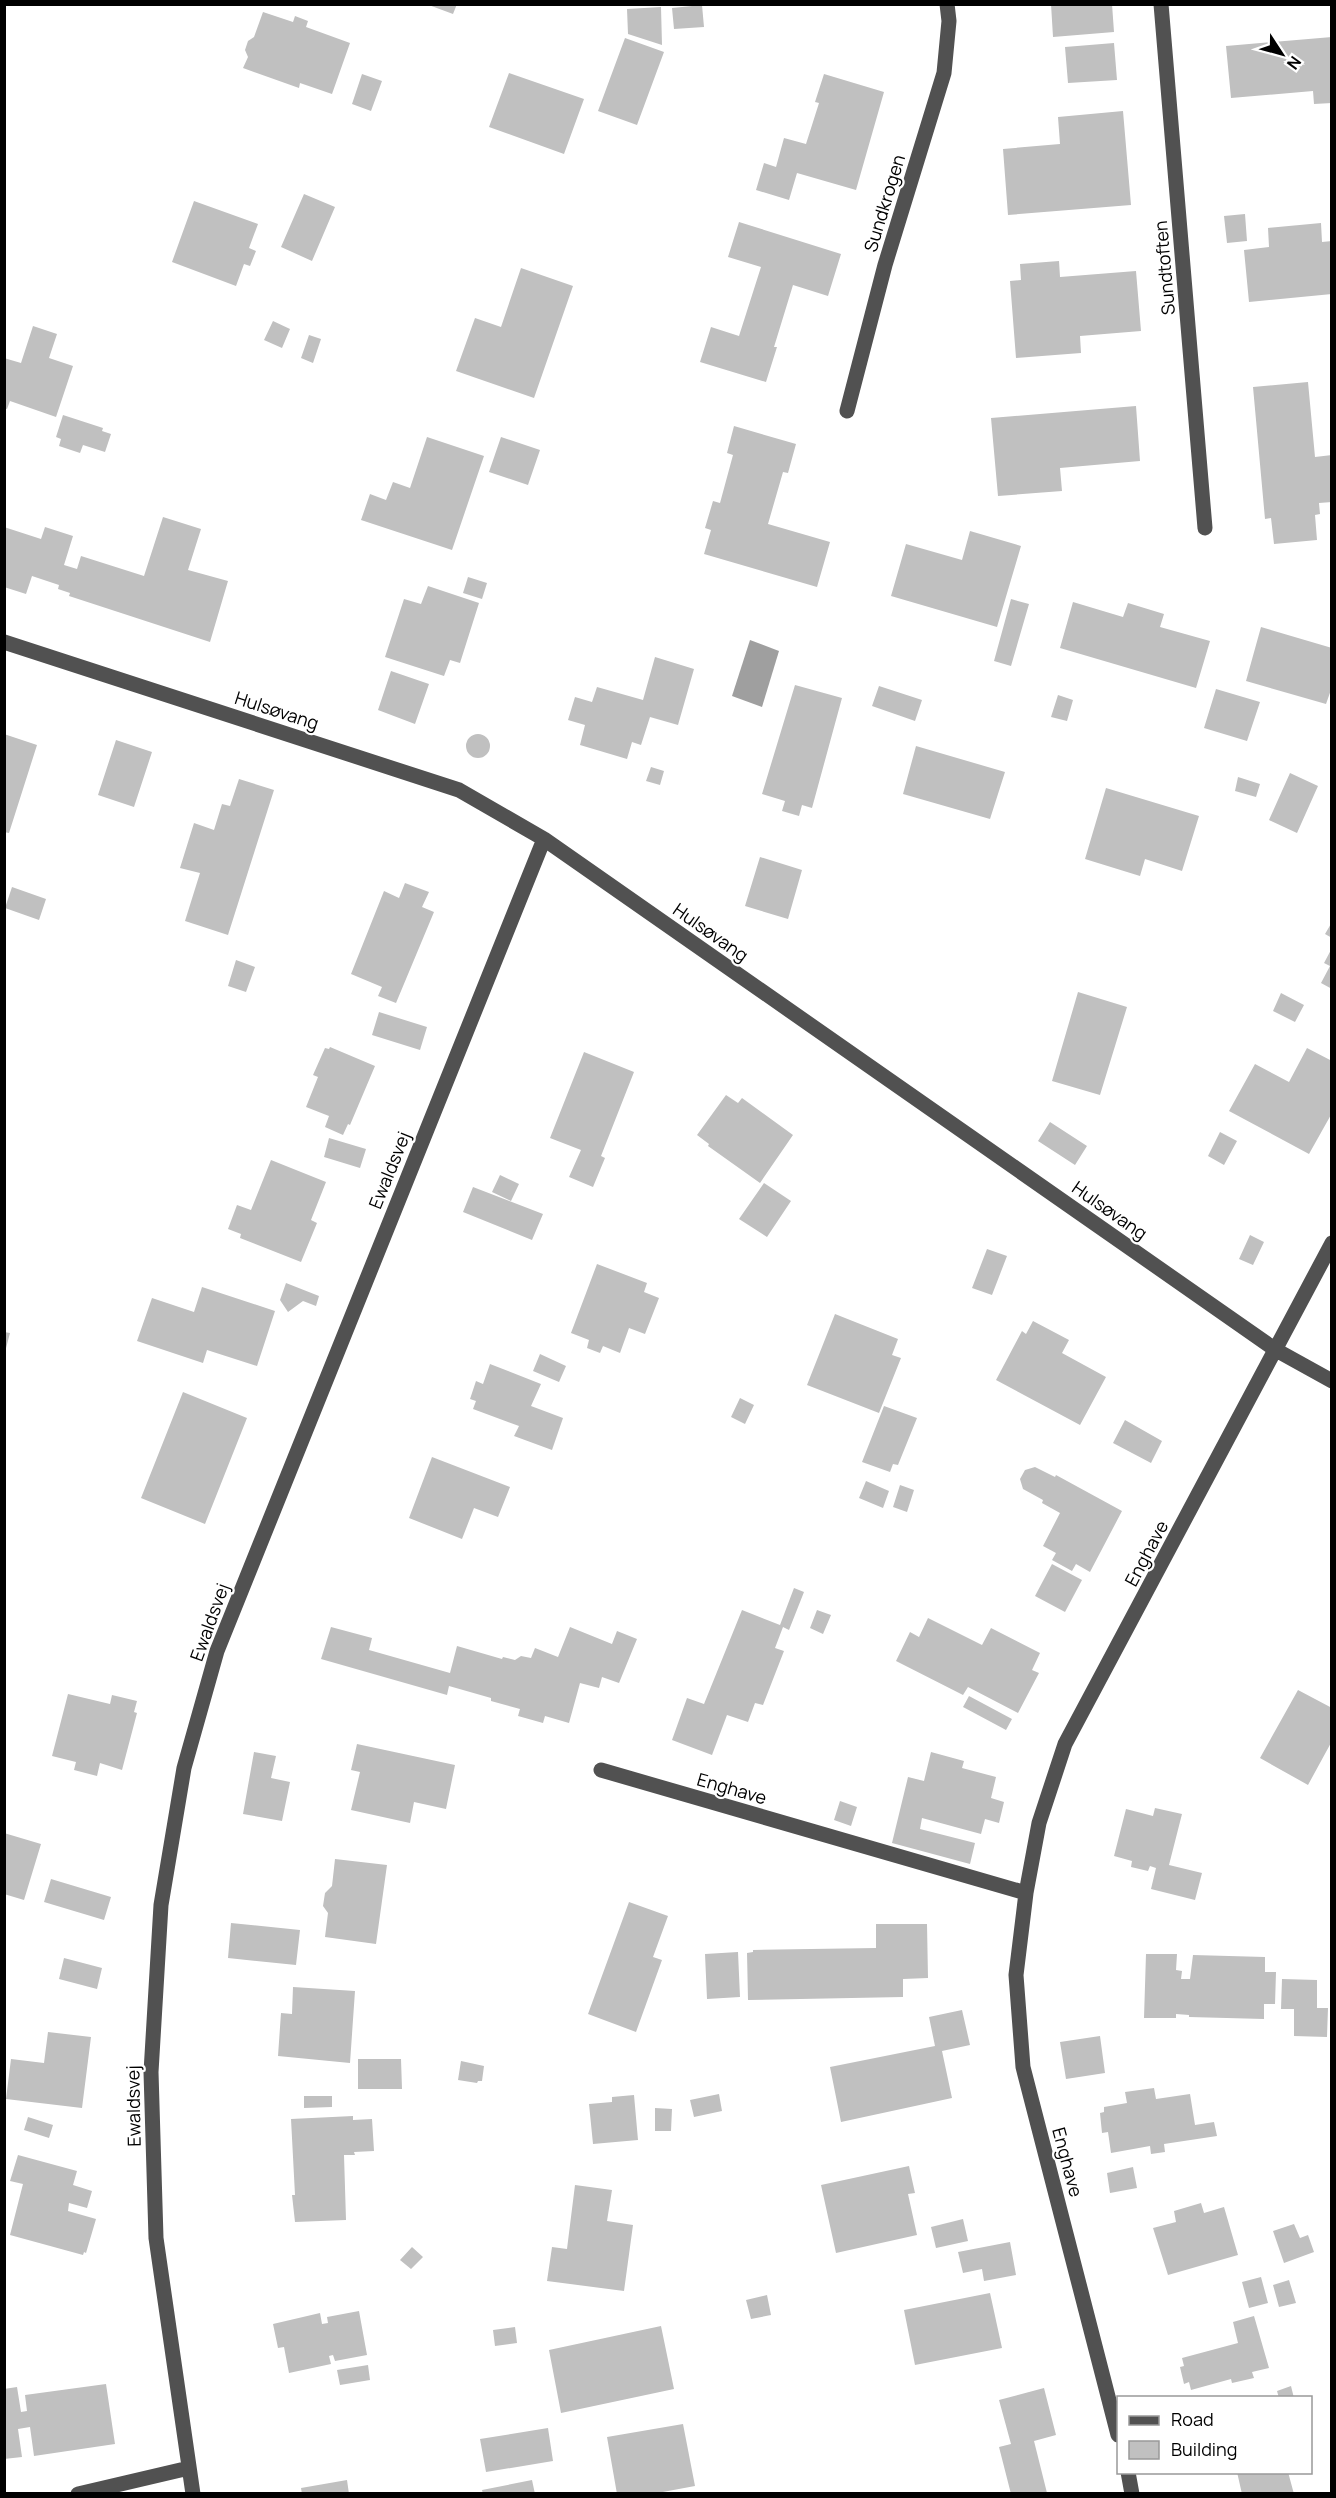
<svg xmlns="http://www.w3.org/2000/svg" width="1336" height="2498" viewBox="0 0 1336 2498" font-family="Manrope,sans-serif">
<style>
.water{fill:#9f9f9f}
.building{fill:#c0c0c0}
.lines{fill:none;stroke-linecap:round;stroke-linejoin:round}
.minor{stroke:#515151;stroke-width:15}
.labels{text-anchor:middle;dominant-baseline:central;stroke-width:4.5;stroke-linejoin:round;paint-order:stroke}
.street-label{font-size:18px;fill:#000;stroke:#fff}
</style>
<rect width="100%" height="100%" fill="#fff"/>
<!-- water -->
<path class="water" d="M750,640L779,651L762,707L732,696Z"/>
<!-- building -->
<path class="building" d="M426,4H457L453,14Z
M1051,4H1112L1114,32L1053,37Z
M702,5L704,27L674,29L672,8Z
M661,7L662,45L628,34L627,9Z
M263,12L293,22L295,16L308,21L306,27L350,43L332,94L300,83L299,88L243,68L248,57L245,50L248,41L254,37Z
M1332,37V103L1314,104L1313,91L1231,98L1226,46Z
M625,38L664,52L637,125L598,111Z
M1114,43L1117,80L1068,83L1065,47Z
M509,73L584,99L564,154L489,127Z
M362,74L382,81L371,111L352,104Z
M824,74L884,92L856,190L797,173L789,200L756,190L764,163L776,167L784,138L806,144L819,103L815,102Z
M1123,111L1131,205L1008,215L1003,149L1060,144L1058,117Z
M304,194L335,207L312,261L281,247Z
M194,201L258,224L249,248L256,251L250,266L244,264L236,286L172,262Z
M1245,214L1247,241L1227,243L1224,216Z
M739,222L841,254L828,296L793,285L774,347H777L766,382L700,362L711,327L739,336L761,267L728,257Z
M1321,223L1322,242L1332,241V294L1249,302L1244,250L1269,247L1268,228Z
M1059,261L1060,277L1136,271L1141,331L1080,336L1081,353L1016,358L1010,281L1021,280L1020,264Z
M521,268L573,286L534,398L456,371L475,318L501,327Z
M273,321L290,329L282,348L264,340Z
M33,326L57,334L49,358L73,366L56,417L10,401L7,409L4,408V358L21,363Z
M309,335L321,339L313,363L301,358Z
M1308,382L1315,457L1332,455V502L1319,503L1320,514L1315,515L1317,540L1274,544L1271,518L1265,519L1253,387Z
M1136,406L1140,461L1060,468L1062,491L998,496L991,418Z
M63,415L103,428L102,431L111,434L105,452L83,445L80,453L59,446L61,439L56,437Z
M734,426L796,444L788,473L783,472L768,524L830,542L817,587L704,554L711,530L705,528L713,501L720,503L733,455L727,453Z
M427,437L484,456L452,550L361,520L370,494L386,500L393,482L410,488Z
M501,437L540,450L528,485L489,472Z
M163,517L201,529L188,570L228,581L210,642L69,596L70,593L58,589L59,585L32,576L26,594L4,587V527L41,539L45,527L73,536L64,565L77,569L81,556L144,576Z
M970,531L1021,546L997,627L891,596L906,544L962,560Z
M468,577L487,583L482,599L463,593Z
M428,586L479,603L460,663L450,660L444,676L385,657L404,599L421,604Z
M1011,599L1029,604L1011,666L994,661Z
M1073,602L1123,617L1128,603L1164,614L1160,627L1210,641L1196,688L1060,648Z
M1261,627L1332,648V687L1326,704L1246,681Z
M655,657L694,669L678,725L650,717L641,745L632,742L627,759L580,745L585,725L568,720L575,697L592,702L597,687L643,700Z
M391,671L429,684L415,724L378,710Z
M795,685L842,698L812,808L802,805L799,816L782,811L785,801L762,794Z
M879,686L922,700L915,721L872,706Z
M1216,689L1260,702L1247,741L1204,728Z
M1058,695L1073,700L1067,721L1051,717Z
M4,734L37,745L9,833L4,832Z
M466 746a12 12 0 1 1 24 0a12 12 0 1 1-24 0Z
M116,740L152,752L134,807L98,795Z
M916,746L1005,772L990,819L903,794Z
M651,767L664,771L660,785L646,781Z
M1290,773L1318,786L1297,833L1269,820Z
M1238,777L1260,784L1256,797L1235,791Z
M239,779L274,790L228,935L185,921L200,873L180,868L194,823L214,830L222,804L230,806Z
M1106,788L1199,816L1182,871L1145,859L1140,876L1085,859Z
M760,857L802,870L788,919L745,906Z
M405,883L429,892L422,907L434,912L396,1003L378,996L382,987L351,974L384,891L399,898Z
M12,887L46,899L39,920L5,908Z
M1332,922V938L1325,934Z
M1332,948V989L1321,983L1330,966L1324,963Z
M236,960L255,967L246,992L228,986Z
M1078,992L1127,1007L1100,1095L1052,1081Z
M1281,993L1304,1005L1295,1022L1273,1011Z
M379,1012L427,1027L420,1050L372,1035Z
M330,1047L375,1066L350,1125L348,1124L343,1135L325,1127L329,1116L306,1107L318,1077L313,1075L325,1048L329,1049Z
M1307,1048L1332,1061V1113L1309,1154L1229,1111L1255,1064L1289,1082Z
M584,1052L634,1072L601,1156L605,1158L593,1187L569,1177L581,1150L550,1138Z
M726,1095L738,1103L742,1098L793,1135L760,1183L708,1146L709,1144L697,1135Z
M1050,1122L1087,1146L1075,1165L1038,1141Z
M1220,1132L1237,1141L1224,1165L1208,1156Z
M329,1138L366,1149L360,1168L324,1157Z
M271,1160L326,1182L311,1220L317,1223L301,1262L240,1238L241,1234L228,1229L237,1205L251,1210Z
M500,1175L519,1184L511,1201L492,1192Z
M764,1183L791,1201L767,1237L739,1219Z
M473,1187L543,1214L532,1240L463,1212Z
M1250,1235L1264,1242L1253,1265L1239,1259Z
M987,1249L1007,1256L992,1295L972,1288Z
M597,1264L647,1283L644,1292L659,1298L645,1334L629,1328L620,1353L603,1346L600,1353L587,1348L589,1340L571,1333Z
M286,1283L319,1296L316,1306L303,1301L288,1312L280,1300Z
M202,1287L275,1311L257,1366L207,1350L203,1363L137,1341L152,1298L194,1312Z
M835,1314L898,1339L892,1355L901,1358L879,1413L807,1385Z
M1033,1321L1069,1340L1062,1353L1106,1377L1080,1425L996,1380L1022,1331L1026,1334Z
M4,1332L10,1333L5,1352H4Z
M540,1354L566,1366L559,1382L533,1371Z
M490,1364L541,1384L531,1406L563,1418L552,1450L514,1436L519,1426L473,1409L476,1401L470,1399L476,1381L483,1384Z
M183,1392L247,1418L205,1524L141,1498Z
M740,1398L754,1405L745,1424L731,1417Z
M884,1406L917,1418L898,1465L893,1464L890,1472L862,1462Z
M1125,1420L1162,1441L1151,1463L1113,1443Z
M432,1457L510,1487L498,1517L474,1508L462,1539L409,1518Z
M1035,1467L1055,1477L1056,1475L1122,1511L1090,1572L1076,1564L1072,1571L1052,1560L1056,1553L1043,1546L1060,1513L1042,1503L1043,1500L1023,1489L1020,1479L1025,1470Z
M866,1481L889,1491L883,1508L859,1498Z
M900,1485L914,1490L907,1512L893,1507Z
M1052,1564L1082,1580L1065,1612L1035,1596Z
M794,1588L804,1592L789,1630L783,1627L775,1648L784,1651L763,1705L755,1703L748,1722L727,1715L712,1755L672,1740L687,1698L704,1704L742,1610L780,1625Z
M817,1610L831,1615L823,1634L810,1628Z
M928,1618L982,1645L991,1628L1040,1653L1032,1670L1039,1673L1018,1713L968,1687L963,1695L896,1661L910,1632L919,1637Z
M331,1627L372,1638L369,1650L450,1673L457,1646L502,1659L503,1657L515,1660L521,1656L531,1658L535,1648L558,1657L570,1627L612,1644L617,1631L637,1639L619,1683L602,1677L599,1688L580,1683L569,1723L545,1716L543,1723L518,1716L520,1709L491,1701V1698L449,1686L447,1695L321,1659Z
M1298,1690L1332,1708V1741L1308,1785L1260,1758Z
M68,1694L110,1704L112,1695L137,1701L134,1712L137,1713L122,1770L100,1763L97,1776L74,1770L76,1762L52,1756Z
M969,1696L1012,1719L1006,1730L963,1707Z
M357,1744L455,1765L446,1809L414,1802L410,1823L351,1810L360,1772L351,1770Z
M254,1752L276,1756L271,1778L290,1782L282,1821L243,1814Z
M931,1752L964,1761L962,1768L996,1777L991,1798L1004,1802L999,1823L985,1819L981,1834L922,1818L920,1829L975,1843L970,1864L892,1843L908,1777L924,1781Z
M840,1801L857,1807L851,1826L834,1820Z
M1155,1808L1182,1814L1169,1865L1202,1873L1195,1900L1151,1889L1156,1868L1150,1866L1148,1871L1131,1867L1132,1861L1114,1856L1126,1809L1153,1816Z
M4,1833L41,1844L24,1900L4,1894Z
M335,1859L387,1865L376,1944L325,1937L328,1913L323,1906L325,1893L332,1886Z
M51,1879L111,1897L104,1920L44,1902Z
M629,1902L668,1916L653,1957L662,1960L636,2032L588,2014Z
M231,1923L300,1930L296,1965L228,1958Z
M876,1924H927L928,1978L903,1979V1997L748,2000L747,1953L753,1952V1950L876,1948Z
M738,1952L740,1997L707,1999L705,1954Z
M1146,1954H1177L1176,1970L1182,1971L1181,1979H1190L1193,1955L1265,1957V1972H1276L1275,2004H1264V2019L1189,2017V2015L1176,2014V2018H1144Z
M64,1958L102,1968L97,1989L59,1979Z
M1282,1979L1317,1980V2008H1328L1327,2037L1294,2036V2009H1281Z
M293,1987L355,1991L350,2063L278,2056L281,2013L292,2014Z
M962,2010L970,2045L942,2051L952,2098L841,2122L830,2067L935,2046L929,2017Z
M48,2032L91,2037L82,2108L6,2099L11,2059L44,2063Z
M1100,2036L1105,2073L1066,2079L1060,2042Z
M358,2059H401L402,2089H358Z
M461,2061L484,2066L482,2081H478L477,2083L458,2080Z
M1154,2088L1156,2099L1190,2094L1195,2125L1214,2122L1217,2136L1164,2144L1165,2152L1151,2154L1150,2146L1111,2153L1108,2132L1102,2133L1100,2113L1104,2112V2107L1127,2103L1125,2092Z
M719,2094L722,2111L694,2117L690,2100Z
M634,2095L638,2140L593,2144L589,2104L612,2102V2097Z
M304,2096H332V2107L304,2108Z
M655,2108L672,2109L671,2131H655Z
M353,2116V2120L372,2119L374,2151L354,2152L355,2155H344L346,2220L295,2222L292,2195H295L291,2119Z
M28,2117L53,2125L49,2138L24,2130Z
M18,2155L77,2171L73,2185L92,2191L87,2208L69,2203L68,2211L96,2219L86,2253L84,2252L83,2255L10,2235L23,2184L10,2181Z
M909,2166L915,2193L908,2194L917,2235L836,2253L821,2185Z
M1133,2167L1137,2188L1110,2193L1107,2173Z
M575,2185L612,2190L607,2221L633,2225L624,2291L547,2281L552,2247L567,2249Z
M1201,2203L1204,2213L1224,2207L1238,2255L1168,2275L1153,2228L1176,2222L1174,2211Z
M963,2219L968,2241L936,2248L931,2227Z
M1294,2224L1300,2238L1308,2235L1314,2252L1284,2263L1273,2231Z
M1010,2242L1016,2275L984,2281L982,2269L963,2273L958,2252Z
M412,2247L423,2257L411,2269L400,2260Z
M1261,2277L1268,2303L1249,2308L1242,2282Z
M1289,2280L1296,2303L1279,2307L1273,2285Z
M990,2293L1002,2348L915,2365L904,2310Z
M767,2295L771,2315L751,2319L746,2300Z
M359,2311L367,2355L335,2361L333,2355L329,2356L331,2364L289,2373L284,2347L278,2348L273,2324L320,2313L322,2324L328,2323L327,2317Z
M1254,2316L1269,2368L1252,2372L1254,2378L1232,2383L1231,2379L1191,2390L1189,2382L1184,2384L1180,2367L1184,2366L1182,2358L1238,2343L1233,2322Z
M661,2326L674,2389L561,2413L549,2350Z
M515,2327L517,2343L495,2346L493,2330Z
M368,2365L370,2380L340,2385L337,2370Z
M106,2384L115,2444L34,2456L30,2427L18,2429L22,2457L4,2459V2389L17,2387L21,2412L27,2411L25,2395Z
M1291,2386L1294,2398H1279L1277,2391Z
M1044,2388L1056,2435L1034,2441L1047,2493L1011,2494L999,2447L1011,2444L999,2400Z
M683,2424L695,2486L652,2494H617L607,2437Z
M548,2428L553,2461L486,2472L480,2439Z
M1237,2472H1288L1294,2494H1242Z
M347,2480L349,2494H302L301,2488Z
M532,2480L535,2494H483L482,2490Z"/>
<g class="lines">
<!-- minor -->
<path class="minor" d="M1161,4L1205,528
M847,411L885,265L944,73L949,21L947,4
M4,642L459,790L544,839L1276,1350L1332,1381
M601,1770L1026,1893
M1118,2435L1023,2067L1016,1975L1026,1893L1039,1823L1065,1744L1332,1243
M1128,2472L1132,2494
M78,2494L189,2468
M193,2494L156,2238L151,2072L161,1905L184,1768L217,1651L544,839"/>
</g>
<g class="labels">
<!-- street labels -->
<g class="street-label">
<text transform="translate(884 203) rotate(-73)">Sundkrogen</text>
<text transform="translate(1164 268) rotate(-95)">Sundtoften</text>
<text transform="translate(277 710) rotate(18)">Hulsøvang</text>
<text transform="translate(711 932) rotate(35)">Hulsøvang</text>
<text transform="translate(389 1170) rotate(-68)">Ewaldsvej</text>
<text transform="translate(1110 1210) rotate(35)">Hulsøvang</text>
<text transform="translate(1146 1553) rotate(-62)">Enghave</text>
<text transform="translate(209 1622) rotate(-70)">Ewaldsvej</text>
<text transform="translate(732 1788) rotate(16)">Enghave</text>
<text transform="translate(133 2106) rotate(-91)">Ewaldsvej</text>
<text transform="translate(1068 2162) rotate(75)">Enghave</text>
</g>
</g>
<!-- border -->
<rect width="1336" height="2498" fill="none" stroke="#000000" stroke-width="12"/>
<!-- legend -->
<rect x="1117" y="2396" width="195" height="78" fill="#ffffff" stroke="#999999" stroke-width="1.5"/>
<rect x="1129" y="2416" width="30" height="9" fill="#515151" stroke="#999999" stroke-width="1.5"/>
<text x="1171" y="2426" font-size="18" fill="#000000">Road</text>
<rect x="1129" y="2441" width="30" height="18" fill="#c0c0c0" stroke="#999999" stroke-width="1.5"/>
<text x="1171" y="2456" font-size="18" fill="#000000">Building</text>
<!-- north arrow -->
<g transform="translate(1282 54) rotate(126)" stroke="#ffffff" stroke-width="4.5" paint-order="stroke">
<path d="M0-4.5L10 22L0 15L-10 22Z" fill="#000000"/>
<text y="-9" font-size="16" font-weight="bold" text-anchor="middle" fill="#000000">N</text>
</g>
</svg>
